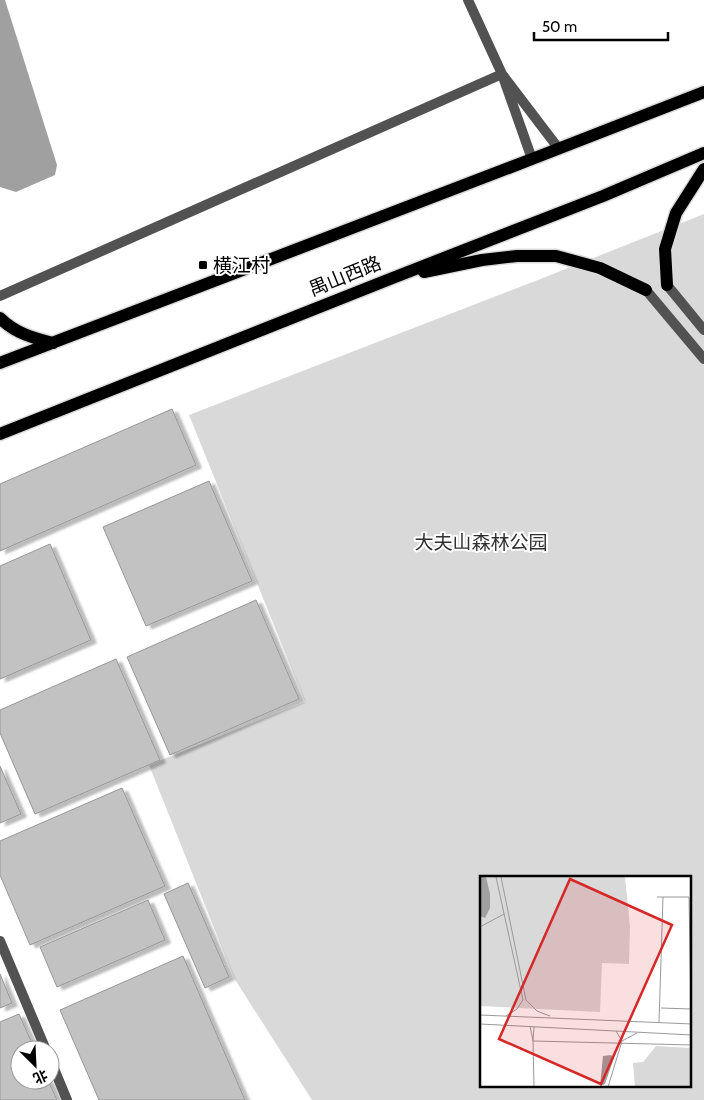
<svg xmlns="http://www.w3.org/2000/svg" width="704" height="1100" viewBox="0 0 704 1100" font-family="Cabin,'Noto Sans SC',sans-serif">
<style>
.green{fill:#d9d9d9;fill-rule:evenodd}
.water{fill:#a0a0a0}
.building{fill:#c2c2c2;stroke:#969696;filter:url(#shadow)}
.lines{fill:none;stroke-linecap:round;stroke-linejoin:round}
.primary-casing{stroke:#dbdbdb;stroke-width:15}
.street{stroke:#525252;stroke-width:10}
.primary{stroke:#000;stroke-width:12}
.poi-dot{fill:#000;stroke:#fff;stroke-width:2}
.labels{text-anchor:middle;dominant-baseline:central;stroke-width:4;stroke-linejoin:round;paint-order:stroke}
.poi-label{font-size:19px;fill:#000;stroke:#fff;text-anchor:start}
.street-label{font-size:19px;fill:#000;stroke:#fff}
.park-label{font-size:19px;fill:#303030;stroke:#fff}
.inset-road{fill:none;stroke:#999;stroke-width:1}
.view{fill:#d62828;fill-opacity:0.15;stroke:#d62828;stroke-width:2.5}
.inset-edge{fill:none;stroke:#000;stroke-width:2.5}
</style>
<defs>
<filter id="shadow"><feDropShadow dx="5.5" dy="3" stdDeviation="1" flood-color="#0004"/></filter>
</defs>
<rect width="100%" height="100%" fill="#fff"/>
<!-- green -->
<path class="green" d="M704,214V1100H312L234,978L149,765L305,702L189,415L538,280ZM482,878H690V1086H482Z"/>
<!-- water -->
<path class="water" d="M0,0H5L57,165L55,175L16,192L0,187Z"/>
<!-- building -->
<path class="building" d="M172,409L196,465L0,551V484Z
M209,481L252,581L146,626L103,527Z
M50,544L91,640L0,679V566Z
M256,600L299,699L170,755L127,657Z
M116,659L160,760L35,814L0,733V710Z
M0,766L21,814L0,823Z
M122,788L165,886L30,945L0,875V841Z
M188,883L229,977L205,988L164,894Z
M148,900L165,940L57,987L40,947Z
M183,956L245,1100H99L60,1010Z
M0,974L12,1003L0,1008Z
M19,1014L35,1050H20V1080H48L57,1100H0V1022Z"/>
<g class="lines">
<!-- primary casing -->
<g class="primary-casing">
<path id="primary" d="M424,272L482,260L517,256H556L600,268L646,290
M667,285L665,249L676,213L704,169
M0,318C15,333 33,338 53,343
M0,363L532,159L704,92
M0,434L390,279L603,196L704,153"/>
</g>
<!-- street -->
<path class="street" d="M532,159L502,74L559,149
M667,285L704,330
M646,290L704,359
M0,296L502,74L468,0
M0,941L46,1050
M50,1059L67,1100"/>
<!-- primary -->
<use href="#primary" class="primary"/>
</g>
<!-- markers -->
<rect class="poi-dot" x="198" y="260" width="10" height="10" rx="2.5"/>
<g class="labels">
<!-- poi labels -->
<g class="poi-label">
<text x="213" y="265">横江村</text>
</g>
<!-- street labels -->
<g class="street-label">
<text transform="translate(345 276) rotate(-22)">禺山西路</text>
</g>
<!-- park labels -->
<g class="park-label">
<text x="481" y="542">大夫山森林公园</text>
</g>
</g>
<!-- overview -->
<g transform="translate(480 876)">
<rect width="211" height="211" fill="#fff"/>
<path d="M0,1H145L150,51L149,88L122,87L120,136L0,130ZM176,170L211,172V211H155L153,187L163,186Z" fill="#d9d9d9"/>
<path d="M0,1H6L10,18V32L5,42L0,40ZM131,179L134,182L125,208L120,210L123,180Z" fill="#a0a0a0"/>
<path class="inset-road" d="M16,1L43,124M21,1L46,124M177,21H209L211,133M0,51L24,38M46,124L57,135L70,140M181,132L211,133M0,139L212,148M26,140L37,133L43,124M179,146L183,21M0,148L212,159M50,150L53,165L54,151M136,155L142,165L157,157M54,211L53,165L212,169M128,211L142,165"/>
<path class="view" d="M90,3L192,49L121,208L19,163Z"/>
<rect width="211" height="211" class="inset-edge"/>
</g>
<!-- north arrow -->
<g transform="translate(35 1065) rotate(156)"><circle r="24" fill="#ffffff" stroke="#999999"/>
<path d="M0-4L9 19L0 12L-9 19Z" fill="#000000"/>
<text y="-8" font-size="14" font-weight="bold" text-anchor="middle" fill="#000000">北</text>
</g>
<!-- scale -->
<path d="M534 32v8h134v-8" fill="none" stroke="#000000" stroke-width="2.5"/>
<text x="542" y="32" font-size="15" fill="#000000" stroke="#ffffff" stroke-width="4" paint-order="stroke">50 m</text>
</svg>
